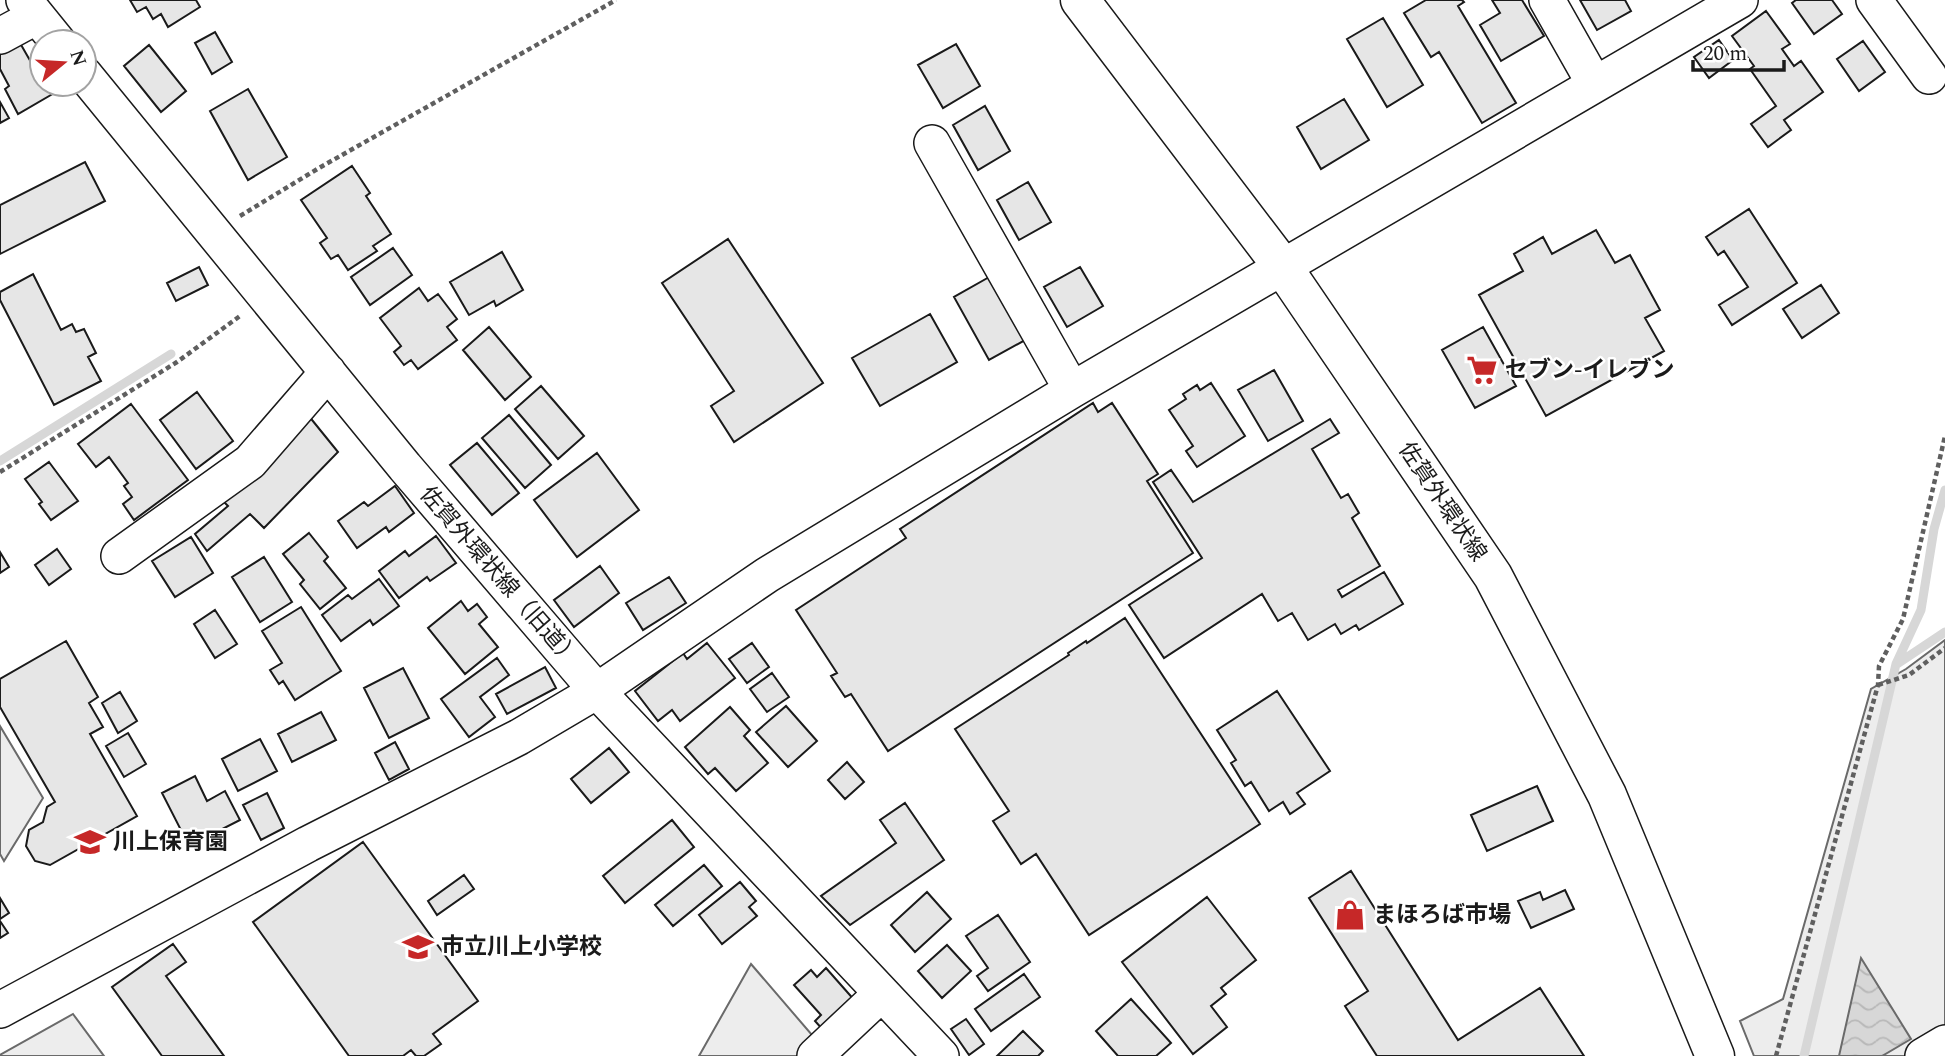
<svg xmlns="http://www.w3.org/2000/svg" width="1945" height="1056" viewBox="0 0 1945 1056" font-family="Spectral,'Noto Sans JP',serif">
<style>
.green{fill:#ededed;stroke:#6a6a6a;stroke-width:2}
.water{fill:url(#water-waves);stroke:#6a6a6a;stroke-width:2}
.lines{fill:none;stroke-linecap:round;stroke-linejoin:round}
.stream{stroke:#d7d7d7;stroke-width:9}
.building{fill:#e6e6e6;stroke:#1a1a1a;stroke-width:2}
.minor-casing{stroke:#1a1a1a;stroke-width:38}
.major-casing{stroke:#1a1a1a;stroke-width:41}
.path{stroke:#5f5f5f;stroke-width:4.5;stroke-dasharray:5 3.5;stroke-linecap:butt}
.minor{stroke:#fff;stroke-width:35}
.major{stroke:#fff;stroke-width:38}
.labels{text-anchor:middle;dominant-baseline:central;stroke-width:5;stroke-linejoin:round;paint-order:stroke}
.poi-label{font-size:23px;font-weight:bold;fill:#1a1a1a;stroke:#fff;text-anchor:start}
.street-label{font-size:23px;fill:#1a1a1a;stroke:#fff}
</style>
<defs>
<pattern id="water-waves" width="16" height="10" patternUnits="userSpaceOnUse" patternTransform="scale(1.75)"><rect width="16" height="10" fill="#d7d7d7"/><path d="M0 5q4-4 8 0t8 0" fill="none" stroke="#b8b8b8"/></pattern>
</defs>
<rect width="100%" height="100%" fill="#fff"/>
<!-- green -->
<path class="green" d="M1945,640V1056H1754L1740,1021L1783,999L1871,689L1906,669Z
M0,726L43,798L4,861L0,854Z
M751,964L818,1042L802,1056H699Z
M73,1014L104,1056H0V1055Z"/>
<!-- water -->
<path class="water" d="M1861,958L1911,1039L1882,1056H1839Z"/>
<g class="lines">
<!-- stream -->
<path class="stream" d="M0,461L171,354
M1897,664L1945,632
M1804,1056L1896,664L1921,610L1934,529L1945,490"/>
</g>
<!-- building -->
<path class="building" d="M130,0H196L200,7L168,27L161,14L153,19L146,7L137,12Z
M1426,0H1462L1464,2L1458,6L1516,103L1482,123L1439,52L1431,57L1404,13Z
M1492,0H1522L1544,36L1501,61L1480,25L1500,13Z
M1580,0H1625L1631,11L1597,30Z
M1796,0H1832L1842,14L1814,34L1792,3Z
M1766,11L1790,44L1782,49L1794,66L1801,61L1823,92L1784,120L1791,130L1768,147L1751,124L1776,106L1750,69L1754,66L1732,36Z
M1383,18L1423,85L1387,107L1347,39Z
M215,32L232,62L212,74L195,43Z
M1719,40L1733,60L1709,78L1694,57Z
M1863,41L1885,72L1859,91L1837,59Z
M20,43L36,71L42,68V84H51L56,92L18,114L5,89L9,86L0,69V54Z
M956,44L980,86L943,108L918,65Z
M149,45L186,91L161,112L124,66Z
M248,89L287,157L248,180L210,111Z
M1344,99L1369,140L1321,169L1297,127Z
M0,102L9,118L0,123Z
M985,106L1010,151L978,170L953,125Z
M85,162L105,201L0,254V205Z
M352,166L370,193L366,196L391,234L373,246L377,251L348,270L338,255L331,259L320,243L327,238L301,200Z
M1028,182L1051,222L1019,240L997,200Z
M1749,209L1797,283L1732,325L1719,305L1748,287L1724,251L1718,255L1706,237Z
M1596,230L1615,263L1630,255L1660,310L1645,318L1664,351L1546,416L1479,295L1523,271L1514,254L1543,237L1552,254Z
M728,239L823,383L734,442L711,406L734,391L662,283Z
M393,248L412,275L370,305L351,277Z
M502,252L523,290L496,306L494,301L469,315L450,282Z
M199,267L208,285L176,301L167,283Z
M1080,267L1103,306L1067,327L1044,287Z
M33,274L61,330L72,324L76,332L84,329L96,353L88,357L101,381L54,405L0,300V292Z
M991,276L1027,339L989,360L954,297Z
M1821,285L1839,313L1802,338L1783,309Z
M419,288L428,301L438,294L457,319L447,327L457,340L418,369L411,360L404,365L394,352L401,346L380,318Z
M930,314L957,362L880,406L852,358Z
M489,327L531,377L505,400L463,350Z
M1483,327L1516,386L1475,408L1442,350Z
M1274,370L1303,421L1268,441L1238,390Z
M1211,383L1245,436L1197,467L1186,451L1193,446L1169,410L1186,399L1183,394L1197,385L1200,390Z
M541,386L584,436L558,459L515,409Z
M197,392L233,441L196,469L160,420Z
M1093,403L1098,412L1112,403L1158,474L1147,481L1193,553L888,751L851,694L845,697L831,676L837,673L796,610L906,538L900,529Z
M131,404L188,480L134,520L123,504L132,497L124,486L128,483L109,457L96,467L78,444Z
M308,415L338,452L264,528L250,514L207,551L195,534L228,506L223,501Z
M509,415L551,465L525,488L482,438Z
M1330,419L1339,433L1312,449L1341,498L1348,494L1359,513L1352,518L1380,566L1338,590L1342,597L1384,572L1403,604L1359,630L1356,625L1341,634L1335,624L1308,640L1292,613L1278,621L1262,594L1164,658L1129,605L1202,558L1153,482L1171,470L1193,502Z
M477,443L519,493L492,515L450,465Z
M597,453L639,510L577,557L534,500Z
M49,462L78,501L51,520L39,504L42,502L25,479Z
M395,486L414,513L389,532L386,527L357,548L338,521L364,502L368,506Z
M309,533L328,557L324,561L346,588L320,609L300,584L304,580L283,554Z
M436,536L456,563L430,581L427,577L399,598L379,571L405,551L409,556Z
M191,537L213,573L175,597L152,561Z
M57,549L71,569L49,585L35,565Z
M0,552L9,567L0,573Z
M264,557L292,602L260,622L232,577Z
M600,566L619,593L574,627L554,600Z
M669,577L686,603L643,630L626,603Z
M379,579L399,606L373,625L370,620L341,641L322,615L348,595L352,599Z
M461,601L468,611L477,604L487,617L479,624L498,647L465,674L428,628Z
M301,607L341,671L295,700L283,681L279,684L270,670L282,663L262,631Z
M215,610L237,644L215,658L194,624Z
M1125,618L1260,824L1089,935L1036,854L1021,864L993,821L1009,811L955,729L1069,655L1068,653L1086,641L1087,643Z
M66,641L98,697L89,703L103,727L90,734L137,816L50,865L35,861L26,846L29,830L43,822L47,807L55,802L0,707V679Z
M707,643L735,678L680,721L672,710L658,721L635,691L683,653L687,659Z
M752,643L769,667L747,683L729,659Z
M497,658L509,675L480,697L495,717L469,737L441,699Z
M545,667L556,688L507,714L496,694Z
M403,668L429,718L389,738L364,688Z
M772,673L789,697L767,712L750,689Z
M1277,691L1330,771L1297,793L1305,804L1290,814L1283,802L1269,811L1251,782L1245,786L1231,763L1236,760L1217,730Z
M120,692L137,721L118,733L102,703Z
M786,706L817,741L788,767L756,732Z
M730,707L750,730L744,736L768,763L736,791L715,768L708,774L685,747Z
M321,712L336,740L292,762L278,734Z
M128,733L146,764L124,777L106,746Z
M260,739L277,771L238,791L222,759Z
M395,742L409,769L389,780L375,753Z
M609,748L629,772L591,803L571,779Z
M847,762L864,782L845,799L828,780Z
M195,776L207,801L225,791L240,820L195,843L192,837L186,840L162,793Z
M1537,786L1553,821L1487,851L1471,815Z
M267,793L284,828L261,840L243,805Z
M905,803L944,860L850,925L821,896L896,843L880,820Z
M672,820L694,847L625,903L603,876Z
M363,842L478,1001L433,1034L441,1044L424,1056H416L411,1050L403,1056H349L253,922Z
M704,865L722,886L673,926L655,905Z
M1351,871L1458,1040L1540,988L1584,1056H1377L1345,1006L1368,991L1309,898Z
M464,875L474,889L437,915L428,901Z
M740,882L756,901L749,907L757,916L722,944L699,915Z
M1565,890L1574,909L1531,928L1518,901L1540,892L1543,900Z
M927,892L951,919L915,952L891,925Z
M1207,897L1256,960L1221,988L1226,994L1211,1006L1227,1027L1193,1054L1122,962Z
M0,898L9,913L0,919Z
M998,915L1030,962L988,991L977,976L988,968L966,936Z
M0,921L8,933L0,938Z
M173,944L186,962L166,976L224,1056H162L112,987Z
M947,945L971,971L942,998L918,971Z
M826,968L856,1002L824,1031L815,1021L821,1015L794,985L811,970L817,977Z
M1024,974L1040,997L991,1031L975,1009Z
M1131,999L1171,1043L1156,1056H1118L1096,1031Z
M966,1019L984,1044L969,1055L951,1029Z
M1023,1031L1043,1051L1038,1056H997Z"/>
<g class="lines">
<!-- minor casing -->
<g class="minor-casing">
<path id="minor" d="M24,0L58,42
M1547,0L1594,83
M1874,0L1929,76
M0,36L37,16
M84,74L405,467L597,691L941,1056
M932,143L1072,390
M119,556L250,462L328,372
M0,1010L308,844L519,737L597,691L767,575L1072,390L1740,0
M815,1056L881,994
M1923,1056L1945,1043"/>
</g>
<!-- major casing -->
<g class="major-casing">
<path id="major" d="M1080,0L1282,266L1493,576L1607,795L1715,1056"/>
</g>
<!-- path -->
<path class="path" d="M240,216L319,168L616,0
M0,472L177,362L240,316
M1878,685L1909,675L1945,648
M1776,1056L1878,685L1879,666L1903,619L1945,436"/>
<!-- minor -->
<use href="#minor" class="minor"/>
<!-- major -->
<use href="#major" class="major"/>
</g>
<!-- icons -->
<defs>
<g id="supermarket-bare" transform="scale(2.415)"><path d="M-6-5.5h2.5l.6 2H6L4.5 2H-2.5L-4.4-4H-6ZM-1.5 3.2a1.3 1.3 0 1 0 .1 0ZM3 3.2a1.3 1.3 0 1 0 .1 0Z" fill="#c62828" stroke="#fff" stroke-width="2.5" paint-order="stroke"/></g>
<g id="school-bare" transform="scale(2.415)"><path d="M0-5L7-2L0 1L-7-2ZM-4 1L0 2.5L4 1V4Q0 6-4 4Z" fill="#c62828" stroke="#fff" stroke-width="2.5" paint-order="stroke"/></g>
<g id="shop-bare" transform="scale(2.415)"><path d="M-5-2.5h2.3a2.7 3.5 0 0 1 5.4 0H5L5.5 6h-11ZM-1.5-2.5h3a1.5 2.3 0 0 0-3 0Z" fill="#c62828" stroke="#fff" stroke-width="2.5" paint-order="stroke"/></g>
</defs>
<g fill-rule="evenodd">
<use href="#supermarket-bare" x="1482" y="370"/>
<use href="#school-bare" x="90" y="842"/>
<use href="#shop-bare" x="1350" y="915"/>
<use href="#school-bare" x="418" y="947"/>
</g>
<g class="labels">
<!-- poi labels -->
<g class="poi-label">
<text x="1505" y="370">セブン-イレブン</text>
<text x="113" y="842">川上保育園</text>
<text x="1373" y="915">まほろば市場</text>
<text x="441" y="947">市立川上小学校</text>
</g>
<!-- street labels -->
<g class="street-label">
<text transform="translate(1442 502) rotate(56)">佐賀外環状線</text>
<text transform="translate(499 577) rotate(49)">佐賀外環状線（旧道）</text>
</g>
</g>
<!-- north arrow -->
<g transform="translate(63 63) rotate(72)"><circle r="33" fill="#ffffff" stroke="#a3a3a3" stroke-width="2"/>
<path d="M0-5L12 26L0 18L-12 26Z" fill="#c62828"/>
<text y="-10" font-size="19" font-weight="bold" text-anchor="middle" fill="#1a1a1a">N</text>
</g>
<!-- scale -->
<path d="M1693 60v10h91v-10" fill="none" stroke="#1a1a1a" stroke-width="3.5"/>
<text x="1703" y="60" font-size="21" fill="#1a1a1a" stroke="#ffffff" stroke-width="5" paint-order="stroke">20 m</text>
</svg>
